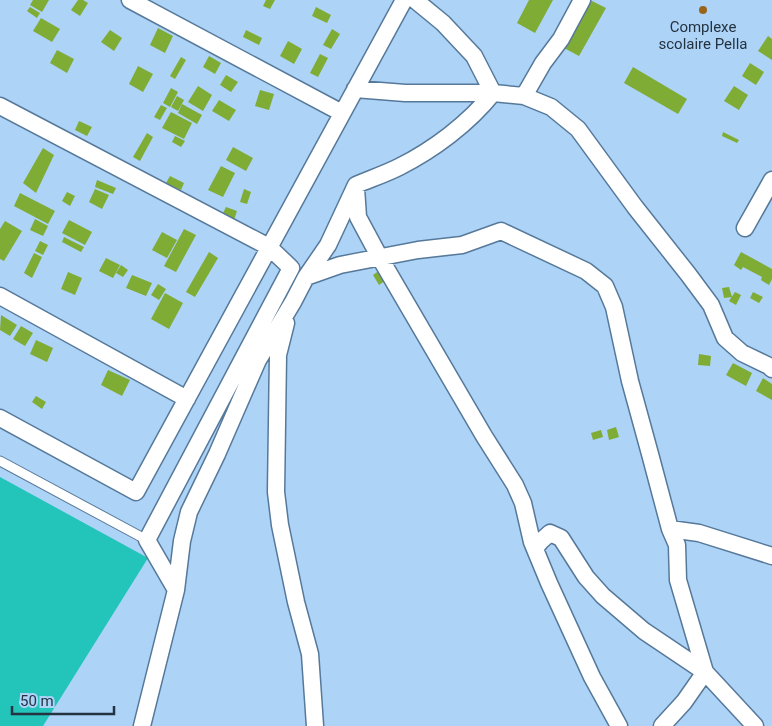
<svg xmlns="http://www.w3.org/2000/svg" width="772" height="726" viewBox="0 0 772 726" font-family="Roboto,sans-serif">
<style>
.water{fill:#23c4ba}
.building{fill:#7fac34}
.lines{fill:none;stroke-linecap:round;stroke-linejoin:round}
.service-casing{stroke:#56799a;stroke-width:11}
.minor-casing{stroke:#56799a;stroke-width:19}
.service{stroke:#fff;stroke-width:9}
.minor{stroke:#fff;stroke-width:16}
.poi-dot{fill:#99631c;stroke:#add3f7;stroke-width:2}
.labels{text-anchor:middle;dominant-baseline:central;stroke-width:4;stroke-linejoin:round;paint-order:stroke}
.poi-label{font-size:15px;fill:#243341;stroke:#add3f7}
</style>
<rect width="100%" height="100%" fill="#add3f7"/>
<!-- water -->
<path class="water" d="M0,477L148,558L43,726H0Z"/>
<!-- building -->
<path class="building" d="M33,0H49L42,12L30,5Z
M78,0H83L88,3L80,16L71,10Z
M266,0H275L270,9L263,6Z
M529,0H553L535,33L517,23Z
M590,0L606,8L579,56L564,48Z
M30,7L40,13L37,18L27,11Z
M316,7L331,15L327,23L312,16Z
M41,18L60,29L52,42L33,31Z
M158,28L173,36L165,53L150,45Z
M332,29L340,34L331,49L323,45Z
M110,30L122,38L114,51L101,42Z
M246,30L262,38L259,45L243,37Z
M768,36L772,39V60L758,51Z
M288,41L302,49L294,64L280,56Z
M57,50L74,59L67,73L50,63Z
M320,54L328,58L318,77L310,73Z
M209,56L221,63L215,74L203,67Z
M181,57L186,60L175,79L170,76Z
M750,63L764,72L756,85L742,76Z
M138,66L153,74L143,92L129,84Z
M633,67L687,99L678,114L624,83Z
M226,75L238,82L231,92L220,85Z
M198,86L212,95L203,111L188,102Z
M734,86L748,95L739,110L724,101Z
M171,88L178,92L170,107L163,103Z
M260,90L274,94L269,110L255,106Z
M177,96L184,100L178,111L171,107Z
M219,100L236,110L229,121L212,111Z
M182,104L202,115L197,124L178,113Z
M161,105L167,108L160,120L154,117Z
M171,112L192,123L184,139L162,128Z
M79,121L92,127L87,136L75,130Z
M723,132L739,140L737,143L722,136Z
M147,133L153,137L140,161L133,157Z
M175,136L185,141L181,147L172,142Z
M233,147L253,158L246,171L226,160Z
M43,148L54,155L36,193L23,183Z
M221,166L235,173L223,197L208,190Z
M170,176L184,183L181,190L166,183Z
M97,180L116,188L113,194L95,187Z
M95,189L109,195L102,209L89,202Z
M244,189L251,192L247,204L240,202Z
M67,192L75,196L70,206L62,201Z
M20,193L55,211L48,224L14,206Z
M226,207L237,211L234,220L222,215Z
M35,219L48,226L43,236L30,230Z
M69,220L92,232L85,245L62,233Z
M5,221L22,231L4,261L0,259V229Z
M184,229L196,235L176,272L164,266Z
M162,232L177,240L167,258L152,250Z
M64,237L84,247L81,252L62,242Z
M40,241L48,245L43,255L35,251Z
M209,252L218,258L195,297L186,292Z
M741,252L772,269V279L769,285L761,280L762,277L743,267L741,270L734,265Z
M34,253L42,257L32,278L24,273Z
M106,258L120,265L113,278L99,271Z
M121,265L128,270L123,277L116,273Z
M380,270L386,280L379,285L373,275Z
M68,272L82,278L75,295L61,289Z
M132,275L152,283L146,296L126,288Z
M158,284L166,289L159,300L151,295Z
M729,287L732,297L724,298L722,288Z
M735,292L741,295L736,305L729,301Z
M753,292L763,297L759,303L750,298Z
M165,293L183,303L169,329L151,319Z
M1,315L17,325L10,336L0,330Z
M21,326L33,333L25,346L13,339Z
M36,340L53,348L47,362L30,354Z
M699,354L711,356L710,366L698,365Z
M733,363L752,373L746,386L726,375Z
M108,370L130,380L122,396L101,385Z
M763,378L772,384V400L756,391Z
M36,396L46,402L42,409L32,402Z
M616,427L619,437L609,440L607,430Z
M601,430L603,437L593,440L591,433Z"/>
<g class="lines">
<!-- service casing -->
<g class="service-casing">
<path id="service" d="M0,461L147,540"/>
</g>
<!-- minor casing -->
<g class="minor-casing">
<path id="minor" d="M130,0L342,113
M415,0L443,23L474,56L493,93
M355,89L405,93H493L524,96L551,107L578,129L635,207L688,274L711,305L725,338L742,353L769,366L772,369
M524,96L543,63L561,39L582,0
M0,106L269,247L291,268L147,540L176,590L142,726
M356,188L358,217L380,258L484,436L515,485L523,503L532,542L549,583L592,677L619,726
M745,228L772,180
M306,277L340,265L418,250L462,245L501,231L586,271L605,286L614,307L630,381L650,454L670,529L677,545L678,580L705,672
M0,296L187,399
M286,323L278,355L276,492L280,525L296,602L310,654L315,726
M0,418L136,492L404,0
M670,529L699,533L772,556
M535,548L541,541L550,533L561,538L586,577L603,596L644,631L705,672L755,726
M176,590L182,541L189,512L217,454L258,360L293,302L306,277L328,245L356,185C370,179 385,174 399,167C433,150 468,124 493,93
M662,726L684,702L705,672"/>
</g>
<!-- service -->
<use href="#service" class="service"/>
<!-- minor -->
<use href="#minor" class="minor"/>
</g>
<!-- markers -->
<circle class="poi-dot" cx="703" cy="10" r="5"/>
<g class="labels">
<!-- poi labels -->
<g class="poi-label">
<text x="703" y="27">Complexe<tspan x="703" dy="17">scolaire Pella</tspan></text>
</g>
</g>
<!-- scale -->
<path d="M12 706v8h102v-8" fill="none" stroke="#243341" stroke-width="2.5"/>
<text x="20" y="706" font-size="15" fill="#243341" stroke="#add3f7" stroke-width="4" paint-order="stroke">50 m</text>
</svg>
